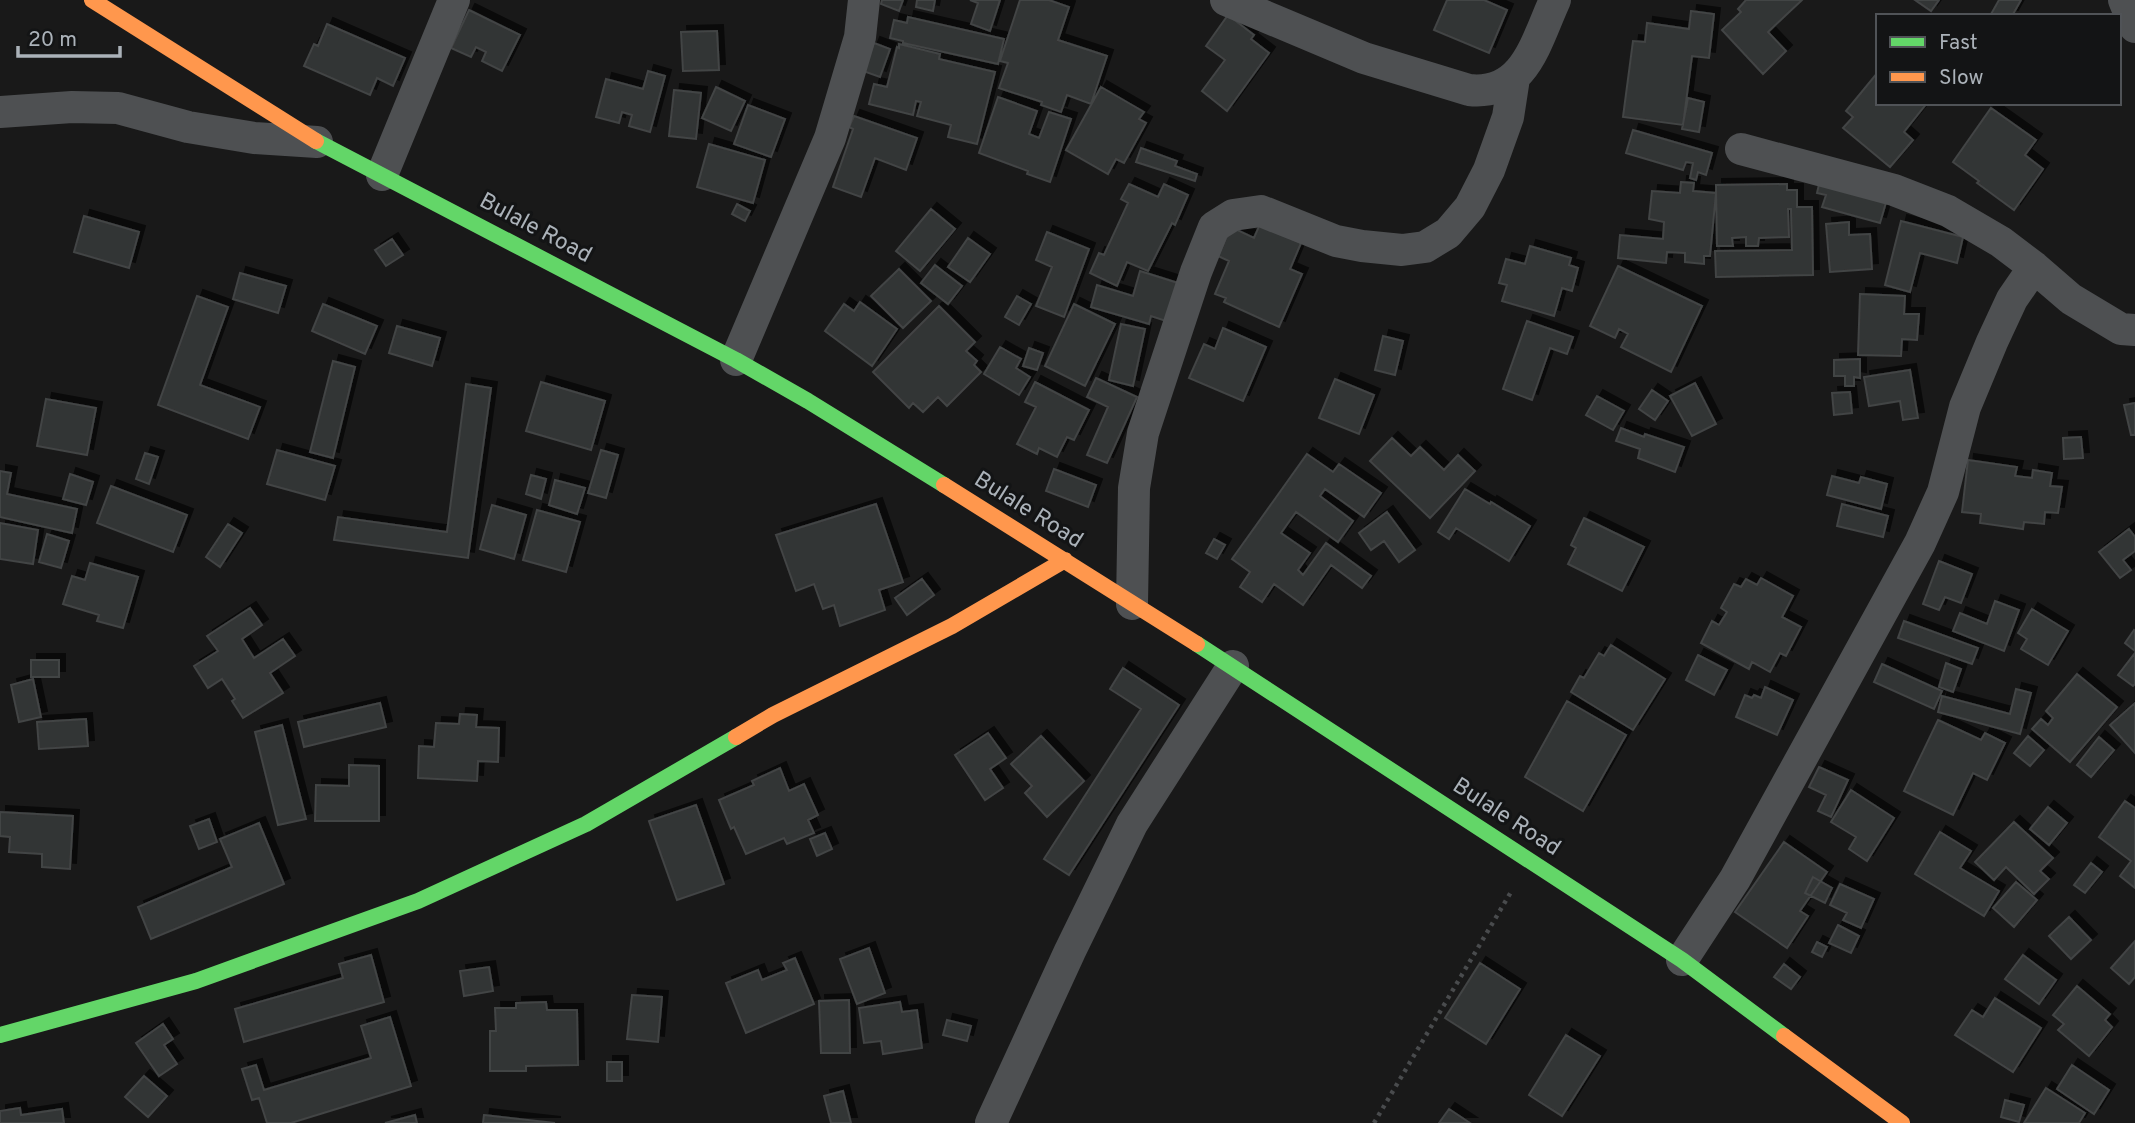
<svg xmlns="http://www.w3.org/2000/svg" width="2135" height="1123" viewBox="0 0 2135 1123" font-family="Overpass,sans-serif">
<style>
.building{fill:#333434;stroke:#424445;stroke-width:2;filter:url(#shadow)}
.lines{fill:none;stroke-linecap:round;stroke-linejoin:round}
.path{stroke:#494b4d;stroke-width:4.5;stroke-dasharray:3.5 5;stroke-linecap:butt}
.street{stroke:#4e5052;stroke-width:32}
.fast{stroke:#63d668;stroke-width:16}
.slow{stroke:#ff974d;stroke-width:16}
.labels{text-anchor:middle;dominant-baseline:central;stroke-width:6;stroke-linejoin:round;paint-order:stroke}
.street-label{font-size:23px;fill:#abb2b9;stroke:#131415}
</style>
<defs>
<filter id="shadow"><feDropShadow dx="6" dy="-6" stdDeviation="0" flood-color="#0009"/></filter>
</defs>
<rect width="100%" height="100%" fill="#191919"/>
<!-- building -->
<path class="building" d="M882,0H903L899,11L881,4Z
M917,0H935L933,11L916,7Z
M970,0H1000L990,31L971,24L978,3Z
M1020,0H1049L1069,7L1058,40L1107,56L1091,104L1067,95L1061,112L1041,105L1042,102L999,88L1008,63L1000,61Z
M1447,0H1484L1507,10L1489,53L1434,30Z
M1746,0H1802L1768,32L1786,51L1763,74L1722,30L1741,12L1738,9Z
M1915,0H1939L1931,11Z
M1999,0H2021L2012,16H1990Z
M469,10L520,35L502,71L482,61L486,52L476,47L471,57L451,48Z
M1691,11L1714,14L1709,58L1692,56L1683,125L1623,117L1633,41L1645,42L1647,23L1689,29Z
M1228,15L1254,35L1251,39L1269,53L1227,111L1202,91L1225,60L1206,46Z
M908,17L1004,39L998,64L903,43V41L890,38L894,20L907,23Z
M327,24L405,58L393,86L377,78L370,95L304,66L314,44L318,46Z
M717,31L719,70L683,71L681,32Z
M874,43L890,49L880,77L863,71Z
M899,44L940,54L939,59L995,72L977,144L948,137L951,125L917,116L921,102L916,101L913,115L869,104L874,84L887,87L897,47L899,48Z
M648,71L665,76L650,132L629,126L632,115L622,112L619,123L596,117L606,79L643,89Z
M1878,72V103H1927L1904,132L1913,140L1890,167L1843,128L1853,117L1846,111Z
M716,87L745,101L731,131L702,118Z
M1101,87L1144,112L1139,119L1146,123L1124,163L1116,159L1108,174L1066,150Z
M674,90L701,93L696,139L669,136Z
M998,97L1037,111L1029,134L1039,138L1049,112L1071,119L1050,182L1027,174L1028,171L979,153Z
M1688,98L1704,102L1699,132L1682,129Z
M748,105L785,119L771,157L734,144Z
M1991,108L2036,140L2025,155L2043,169L2014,210L1977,183L1979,181L1953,162Z
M854,116L917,138L906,170L875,158L861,197L833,187L853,129L849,127Z
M1633,130L1712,153L1706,175L1698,172L1696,180L1690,178L1693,163L1686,162L1683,170L1626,153Z
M709,144L765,160L753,203L697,187Z
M1141,148L1177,161L1175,166L1197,174L1195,181L1136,162Z
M1820,180L1887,199L1880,223L1822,207L1826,195L1817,193Z
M1681,182L1694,183L1693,191L1716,193L1710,256H1704V264L1685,262V253L1667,252L1666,263L1618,258L1620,235L1663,239L1664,222L1649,219L1652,191L1680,193Z
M1129,184L1158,197L1164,184L1188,195L1175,225L1172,223L1148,271L1127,262L1117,286L1090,273L1099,253L1104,255L1128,203L1121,199Z
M1787,184V190H1797V207H1812L1813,275L1716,277L1715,251L1792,250L1791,209H1788L1789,237L1759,238L1758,246H1746V237L1732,238L1733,246H1717L1716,185Z
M737,204L750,211L745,221L732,214Z
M931,209L955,229L920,271L896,251Z
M84,216L139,232L129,268L74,252Z
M1901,221L1963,237L1957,263L1920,253L1910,292L1885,285Z
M1849,222V235L1870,234L1872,269L1830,272L1826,224Z
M1260,224L1301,243L1290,269L1302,274L1279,327L1224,302L1226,298L1215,294L1229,261L1218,256L1231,227L1254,238Z
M1047,232L1089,249L1064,317L1036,306L1052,267L1036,260Z
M968,238L990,254L970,282L948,267Z
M392,239L403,255L386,266L375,250Z
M1530,246L1571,258L1569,265L1578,268L1572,291L1562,288L1554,316L1502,301L1507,285L1499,283L1506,259L1525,264Z
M935,265L962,286L948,304L921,283Z
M1618,266L1702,306L1671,372L1621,347L1628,334L1619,329L1615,338L1590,326Z
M899,269L931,301L903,328L871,296Z
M1140,271L1178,283L1166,321L1151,316L1149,324L1091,307L1097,285L1133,296Z
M240,273L286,286L278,313L233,299Z
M1860,294L1905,296L1904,314H1919L1917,340L1902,339L1901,356L1858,355Z
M197,296L228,307L200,385L260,407L248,439L158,405Z
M1017,296L1031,304L1019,325L1005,317Z
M860,302L897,329L872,366L825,331L844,304L854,311Z
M323,304L377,326L365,354L312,331Z
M1074,304L1115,324L1085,386L1045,366Z
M939,306L975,342L966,351L977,361L974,365L981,372L947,406L938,397L923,412L913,403L909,408L873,372Z
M1527,321L1573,337L1567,354L1550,348L1532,400L1503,389Z
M1121,324L1145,329L1133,386L1109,380Z
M397,326L440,338L432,366L389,353Z
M1223,328L1266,347L1243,401L1189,378L1204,344L1215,349Z
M1383,336L1403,341L1395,375L1375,370Z
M1000,347L1021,359L1016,368L1030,377L1019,395L984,374Z
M1029,348L1043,353L1037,370L1023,366Z
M1860,359V378L1854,377V386H1845V376H1834V360Z
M333,361L355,367L333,458L310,452Z
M1910,370L1918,418L1903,420L1900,401L1869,406L1864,377Z
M1096,378L1137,397L1107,463L1087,455L1108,407L1087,397Z
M1335,379L1374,395L1359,434L1319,418Z
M541,382L605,401L591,450L526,431Z
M1035,382L1089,410L1074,440L1067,437L1057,457L1039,448L1037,454L1017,444L1036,407L1025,402Z
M1695,383L1716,424L1692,436L1670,396Z
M466,384L491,388L468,558L334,540L338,517L447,532Z
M1652,390L1668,401L1655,420L1639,409Z
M1850,392L1852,413L1834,415L1832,393Z
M1597,396L1624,411L1613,430L1586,415Z
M46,399L96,408L87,455L37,446Z
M2135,403V435H2131L2124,405Z
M1621,428L1644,437L1645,434L1684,447L1675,472L1638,458L1640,449L1616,441Z
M2081,437L2083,458L2064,459L2063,438Z
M1392,438L1411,456L1420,447L1444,470L1458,455L1475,471L1430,518L1370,461Z
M277,450L335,466L325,500L267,484Z
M601,450L618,455L606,498L588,493Z
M145,453L158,457L149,484L136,479Z
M1307,454L1333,472L1339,464L1381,493L1364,517L1325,489L1320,496L1353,521L1338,542L1296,512L1281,533L1310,553L1298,570L1303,575L1326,543L1371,576L1362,588L1331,565L1303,605L1274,584L1262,602L1240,587L1250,572L1232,559Z
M1968,460L2017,467L2015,476L2032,478L2033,470L2052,473L2050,486L2062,487L2058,513L2045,512L2044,524L2024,522L2023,529L1980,523L1981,514L1962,512Z
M1054,469L1096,485L1088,507L1046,491Z
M0,471L11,473L7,494L77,509L72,533L0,517Z
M70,474L93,482L86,505L63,499Z
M531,475L546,479L541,499L526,494Z
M1832,476L1859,483L1861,477L1887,484L1881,509L1827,495Z
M555,480L585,488L577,514L549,505Z
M111,486L187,515L173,552L97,523Z
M1465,489L1490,504L1491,502L1530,526L1509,561L1456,528L1449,539L1438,532Z
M876,504L903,582L879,590L885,610L840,626L834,605L823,609L814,584L796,591L776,535Z
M1842,504L1888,516L1883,537L1837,526Z
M492,505L526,515L514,559L480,549Z
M537,510L580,522L566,572L523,560Z
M1387,512L1415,550L1399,562L1384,541L1371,550L1359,533Z
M1584,518L1644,547L1622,591L1568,564L1576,548L1571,545Z
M0,523L38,530L33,564L0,559Z
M228,524L242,533L220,567L206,557Z
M2129,529L2135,537V551L2123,560L2131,570L2120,578L2099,552Z
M47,534L69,541L61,568L39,562Z
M1214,539L1225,545L1217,559L1206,553Z
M1939,561L1972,574L1961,603L1945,597L1939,610L1923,604Z
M90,563L138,577L123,628L97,621L99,615L63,604L72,576L85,580Z
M1761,578L1793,596L1782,617L1801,627L1786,656L1780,653L1770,672L1752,662L1749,669L1701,643L1712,621L1719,625L1727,612L1721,608L1734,584L1741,587L1746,579L1757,585Z
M922,579L934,595L907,615L895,598Z
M1995,601L2019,610L2004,651L1953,631L1960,613L1987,624Z
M250,608L262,625L242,639L254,658L283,639L295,656L270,673L283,693L243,718L232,701L235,699L222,679L208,688L194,666L218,651L207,636Z
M2032,609L2068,631L2048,665L2021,649L2027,639L2018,633Z
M1904,621L1978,648L1972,664L1898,638Z
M2134,630L2135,631V651L2125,643Z
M1611,645L1665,679L1633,730L1571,692L1580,676L1584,678L1599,653L1604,656Z
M2135,653V684L2133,686L2118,675Z
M1698,655L1727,670L1714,695L1686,680Z
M31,660H59V677H31Z
M1946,663L1961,669L1953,692L1939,687Z
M1882,664L1942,691L1934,709L1874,682Z
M1123,668L1179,705L1069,875L1044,859L1141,709L1110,689Z
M2077,674L2117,707L2070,762L2032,729L2041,719L2048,725L2053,718L2046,711Z
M33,679L41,717L19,722L11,685Z
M1765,687L1793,700L1777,735L1736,717L1745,695L1752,698L1754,695L1761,698Z
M2016,689L2031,693L2020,734L1938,712L1942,696L2010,714Z
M1567,701L1626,735L1583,811L1525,777Z
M380,703L386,727L304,747L298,722Z
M2135,703V753L2110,725Z
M460,714L477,715L476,727L499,728L498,762L478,761L477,781L418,778L419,746L434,747L436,723L459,724Z
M86,719L88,746L39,749L37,722Z
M1938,720L1981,740L1985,733L2005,743L1987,780L1973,773L1953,815L1904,791Z
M282,725L306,819L278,825L255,732Z
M988,733L1006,758L990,769L1003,788L985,800L955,755Z
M1041,736L1084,781L1047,817L1025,793L1032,786L1011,764Z
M2028,736L2044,750L2030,766L2014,753Z
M2099,737L2114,750L2091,777L2077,765Z
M349,765L379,766V821H315L316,785L349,786Z
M1819,767L1848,780L1831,817L1818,811L1826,795L1809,787Z
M780,768L789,791L804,784L818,815L808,820L814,833L787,844L784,838L746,854L734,827L731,829L719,800L754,785L752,781Z
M1851,790L1894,818L1867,861L1849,849L1856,837L1831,822Z
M2125,801L2135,808V888L2120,876L2131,861L2099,837Z
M696,805L724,884L677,900L649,821Z
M2048,807L2067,823L2049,845L2030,829Z
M0,812L73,816L70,869L42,867V854L9,852L10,837L0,836Z
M209,819L217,842L199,849L190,826Z
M2014,822L2053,858L2040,871L2049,879L2034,894L2006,867L1994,880L1975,862Z
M259,823L284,884L151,939L138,907L232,867L220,839Z
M1940,832L1971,851L1960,868L1999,891L1984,916L1915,874Z
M825,833L832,849L817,856L810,839Z
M1784,842L1827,872L1800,911L1808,916L1787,948L1735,912Z
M2091,863L2102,872L2085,893L2074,885Z
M1813,877L1832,888L1825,903L1805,893Z
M2016,882L2037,900L2014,927L1993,908Z
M1840,884L1874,899L1861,928L1843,920L1847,913L1830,905Z
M2069,917L2091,940L2071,959L2049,936Z
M1838,925L1859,936L1851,953L1829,943Z
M2135,941V977L2129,984L2111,968Z
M1817,942L1827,947L1822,957L1812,952Z
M869,948L885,993L857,1004L840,959Z
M371,955L384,1002L244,1042L235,1009L343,978L339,964Z
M2023,955L2056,980L2039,1004L2005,979Z
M795,958L814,1004L746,1033L726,983L758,970L762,980L787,970L783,963Z
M1480,963L1520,989L1486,1044L1445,1018Z
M1784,964L1800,977L1791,989L1774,977Z
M489,967L493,991L464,996L460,971Z
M2077,986L2110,1014L2105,1020L2112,1027L2089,1056L2058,1030L2064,1024L2053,1015Z
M632,995L662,997L658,1042L627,1039Z
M1995,998L2041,1028L2013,1072L1955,1035L1972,1010L1983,1017Z
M849,1000L850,1053H821L819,1001Z
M546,1002L547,1010H577L578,1065L526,1066V1071H490V1031H496L495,1008H516V1003Z
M900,1002L902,1012L917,1010L922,1048L883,1054L881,1041L864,1043L859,1008Z
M390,1017L411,1086L291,1123H267L259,1098L252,1100L242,1069L256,1065L264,1090L371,1058L361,1026Z
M947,1020L971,1026L967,1041L943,1035Z
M163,1024L173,1039L164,1045L177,1064L159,1076L136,1043Z
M1566,1035L1600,1056L1562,1116L1529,1095Z
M607,1062H622V1081H607Z
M2072,1065L2109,1090L2094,1114L2057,1089Z
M144,1076L167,1096L148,1117L125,1097Z
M2046,1088L2085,1113L2079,1123H2024Z
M843,1091L851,1123H831L824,1096Z
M2005,1100L2024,1105L2019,1122L2001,1117Z
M20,1108L21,1115L62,1109L64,1123H0V1111Z
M1449,1109L1470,1123H1439Z
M415,1115L417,1123H385Z
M484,1115L555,1123H483Z"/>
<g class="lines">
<!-- path -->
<path class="path" d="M1374,1123L1511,892"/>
<!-- street -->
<path class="street" d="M1226,0L1364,58L1469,90C1525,96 1536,41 1555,0
M2124,0L2135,27
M0,112L72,107L118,108L188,127L254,138L317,142
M1741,149L1894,190L1948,211L2001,242L2034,267L2071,299L2121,329L2135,330
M382,175L454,0
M736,360L830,138L860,37L864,0
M1132,604L1134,488L1143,433L1196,272L1214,227L1233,215L1261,211L1336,241L1362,246L1402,250L1425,247L1448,233L1470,207L1489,170L1508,117L1514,78
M1682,960L1735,879L1920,543L1943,492L1965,407L1992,342L2012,299L2034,267
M991,1123L1070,951L1132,824L1233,666"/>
<!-- fast -->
<path class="fast" d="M316,141L736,360L808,401L944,485
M1197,644L1682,960L1784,1036
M0,1035L196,981L418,901L586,824L736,737"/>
<!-- slow -->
<path class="slow" d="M92,0L316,141
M944,485L1197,644
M736,737L773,715L952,626L1065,560
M1784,1036L1902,1123"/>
</g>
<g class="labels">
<!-- street labels -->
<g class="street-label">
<text transform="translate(535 229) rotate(28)">Bulale Road</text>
<text transform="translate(1028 511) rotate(32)">Bulale Road</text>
<text transform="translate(1506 818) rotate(33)">Bulale Road</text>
</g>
</g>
<!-- legend -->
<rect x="1876" y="14" width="245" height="91" fill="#131415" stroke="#505357" stroke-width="2"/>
<rect x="1890" y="37" width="35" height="10" fill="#63d668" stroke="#505357" stroke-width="2"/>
<text x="1939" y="49" font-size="21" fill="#abb2b9">Fast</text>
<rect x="1890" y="72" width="35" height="10" fill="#ff974d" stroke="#505357" stroke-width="2"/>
<text x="1939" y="84" font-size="21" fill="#abb2b9">Slow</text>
<!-- scale -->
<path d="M18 46v10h102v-10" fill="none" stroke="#abb2b9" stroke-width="3.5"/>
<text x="28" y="46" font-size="21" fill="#abb2b9" stroke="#131415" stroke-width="5" paint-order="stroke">20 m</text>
</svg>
